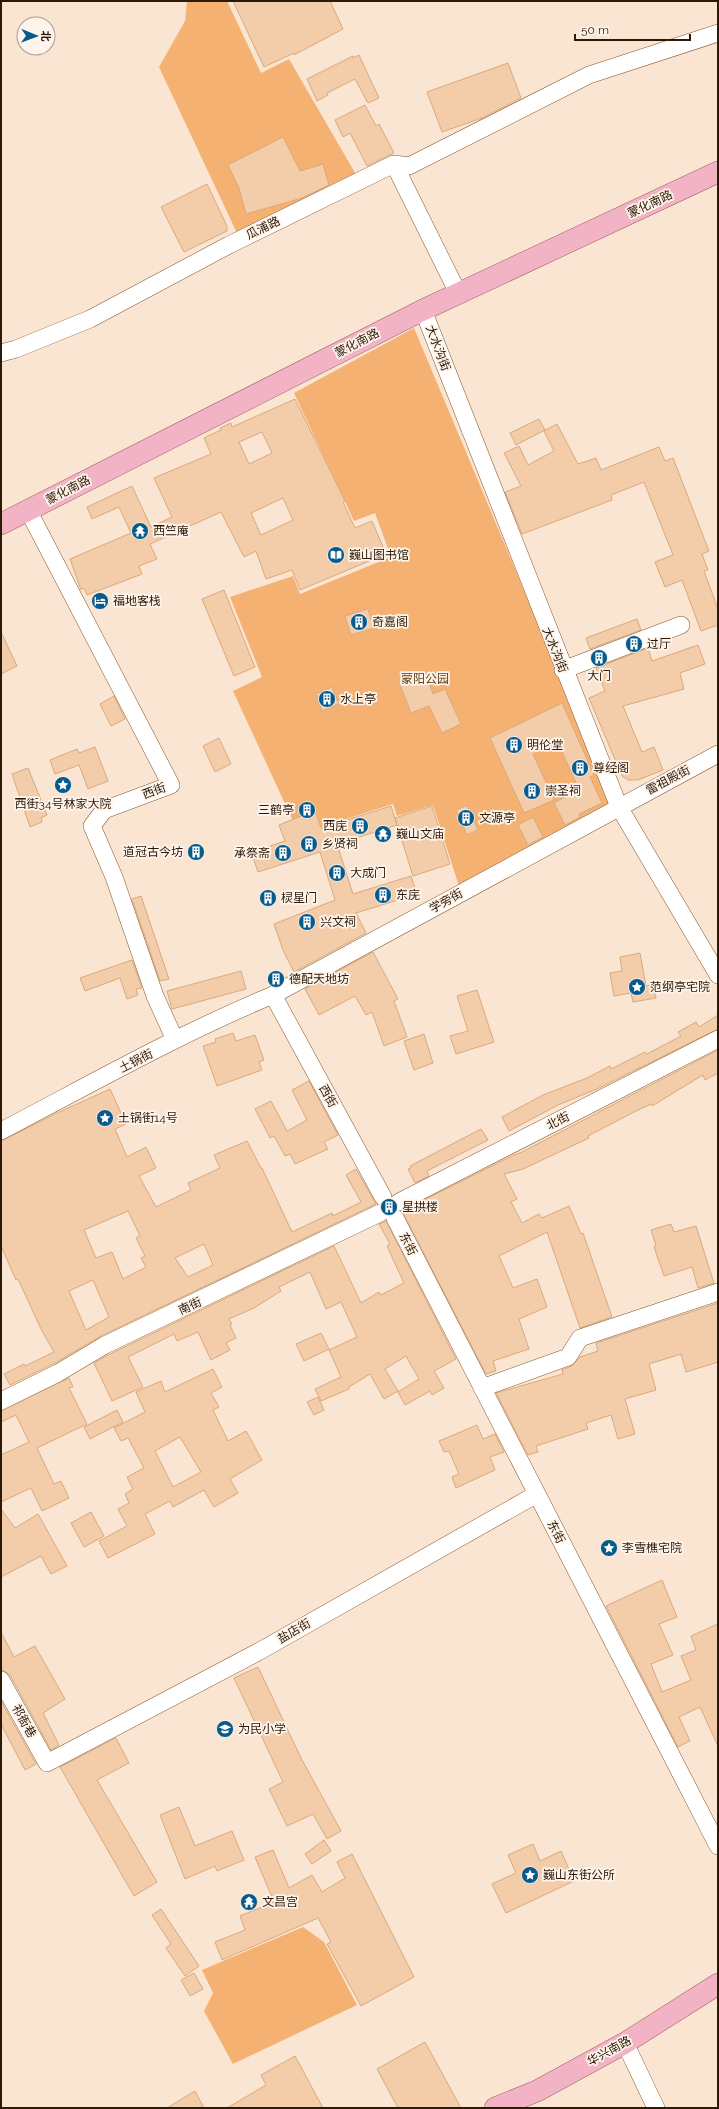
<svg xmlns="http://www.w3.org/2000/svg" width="719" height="2109" viewBox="0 0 719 2109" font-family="Raleway,'Noto Sans SC',sans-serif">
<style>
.green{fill:#f4b172}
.building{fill:#f3cca9;stroke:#daa97b;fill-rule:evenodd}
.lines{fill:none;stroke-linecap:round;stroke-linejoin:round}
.minor-tunnel{stroke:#d1bcaa;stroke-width:17;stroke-dasharray:17 8;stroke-linecap:butt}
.minor-casing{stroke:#865a2e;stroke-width:18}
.major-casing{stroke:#a75e68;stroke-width:22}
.minor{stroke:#fff;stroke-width:17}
.major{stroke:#f2b4c4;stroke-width:21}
.labels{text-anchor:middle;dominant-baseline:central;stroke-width:3.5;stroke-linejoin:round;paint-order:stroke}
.street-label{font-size:12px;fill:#2c1a07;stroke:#fff4eb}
.poi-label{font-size:12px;fill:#2c1a07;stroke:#fff4eb;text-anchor:start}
.park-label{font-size:12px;fill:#653f16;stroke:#fff4eb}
</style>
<rect width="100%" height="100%" fill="#fae5d3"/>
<!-- green -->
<path class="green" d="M187,1H227L261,73L289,59L358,178L237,233L159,67L185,21Z
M414,328L614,805L459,886L433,805L397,816L393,804L299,834L233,691L262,677L230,597L293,576L300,594L391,557L375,513L354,521L294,393Z
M303,1927L324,1942L357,2005L233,2064L204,2011L213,1993L202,1970Z"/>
<!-- building -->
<path class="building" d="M233,1H330L343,29L294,55V53L264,67Z
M359,55L379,98L368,103L355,79L327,93L328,95L317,101L307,79L353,56V58Z
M508,63L521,98L482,118L442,132L427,92Z
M365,105L376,126L379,124L394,153L367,166L350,133L343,137L335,120Z
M283,137L300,171L323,164L329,185L302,198L246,214L239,188L228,165Z
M207,184L227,226V231L184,252L161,207Z
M295,399L345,501L343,502L355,528L372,521L386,554L300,590L292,570L266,579L256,551L244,557L221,512L150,544L157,559L139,566L142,574L87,595L84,588L81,590L70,559L131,533L119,507L92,519L87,507L132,486L151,527L172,517L154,478L211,454L204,438L221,430L220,428L231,423L232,427ZM262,432L272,453L249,464L239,442ZM283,498L293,520L261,535L251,513Z
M539,419L545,430L516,445L510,433Z
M557,424L578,464L596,458L601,470L659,447L665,461L673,458L709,551L702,554L708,570L704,571L718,609V625L701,631L682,580L665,587L655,562L673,555L644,482L611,495L612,500L522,534L505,492L521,486L504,453L519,446L528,465L554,451L544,431Z
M224,590L255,667L234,676L202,599Z
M368,609L374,628L351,635L345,616Z
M637,619L641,630L590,649L586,638Z
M1,632L17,666L1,674Z
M698,645L705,664L680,673L684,689L623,706L642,752L654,747L663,770L638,780H628L622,776L589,698L605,691L596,668L648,648L652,661Z
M425,672L433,694L445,689L461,724L442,733L429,706L411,713L399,682Z
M332,687L339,704L322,711L316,694Z
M114,696L125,719L111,726L100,704Z
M562,703L594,775L590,777L602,803L579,814L580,817L565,825L554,803L579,789L558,743L533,754L554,800L524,813L490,738Z
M219,738L231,764L215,772L203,746Z
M95,747L108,781L88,789L79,765L55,774L50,760L77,749L79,753Z
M28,768L47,815L41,818L42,822L30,827L12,774Z
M312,802L321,828L391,806L397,825L337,844L353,894L411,876L417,894L356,913L366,933L294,972L283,950L274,924L335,900L320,852L258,872L252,854L268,849L267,847L285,841L279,825L301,816L298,807Z
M467,805L478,830L467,835L456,810Z
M432,806L450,864L413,876L395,818Z
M533,817L543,837L528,845L518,825Z
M141,896L169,979L160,981L132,899Z
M373,952L398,999L394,1001L407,1037L384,1046L372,1012L366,1015L355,996L319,1015L305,989Z
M640,953L646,986L654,985L656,998L633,1002L631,993L614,996L610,973L622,971L620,957Z
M132,960L142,988L136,989L138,995L127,999L120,978L85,991L80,978Z
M241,971L246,989L172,1009L167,991Z
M477,990L494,1042L456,1054L450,1036L468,1031L457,996Z
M718,1015V1029L597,1089L558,1105L509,1131L502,1117L543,1095L587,1078L610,1066L611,1069L645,1052L647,1054L681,1036L678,1032L696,1022L699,1027Z
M233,1033L236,1041L255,1035L264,1060L259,1062L262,1070L217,1086L203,1046L216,1042L215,1039Z
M424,1034L433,1063L414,1070L404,1041Z
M718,1050V1073L705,1080L703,1075L652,1106L651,1104L636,1111L588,1136L589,1138L523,1169L504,1174L517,1199L511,1202L522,1223L539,1214L542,1218L569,1206L581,1234L583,1233L612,1317L580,1328L547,1232L499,1256L513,1288L537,1279L547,1307L519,1319L529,1349L493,1361L496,1371L486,1374L402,1211L406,1214L426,1204L424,1200L514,1155L522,1152Z
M309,1081L338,1135L324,1142L328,1149L295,1164L290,1154L285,1156L274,1136L270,1138L255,1109L271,1101L287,1131L307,1120L292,1090Z
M110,1089L126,1124L115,1129L127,1157L146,1147L156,1168L139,1176L156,1207L191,1190L188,1183L220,1168L214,1155L247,1141L261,1168H262L292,1232L332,1213L333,1216L361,1202L346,1175L356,1169L376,1204L101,1336L53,1364L10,1385L4,1374L24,1364L25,1366L54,1352L41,1329L18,1279L16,1280L1,1246V1141L57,1113ZM128,1211L140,1236L136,1238L145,1256L141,1258L146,1267L123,1279L112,1252L96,1258L84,1230ZM204,1244L213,1265L188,1277L175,1258ZM93,1280L109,1317L86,1330L69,1291Z
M481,1129L488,1140L427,1171L429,1176L415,1183L408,1169L411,1168L410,1166Z
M386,1221L456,1359L434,1371L444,1388L432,1395L430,1391L405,1405L398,1392L419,1379L406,1356L385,1369L398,1391L384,1399L370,1374L349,1387V1389L321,1401L315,1389L341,1377L329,1350L357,1337L341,1302L326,1309L310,1272L279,1287L281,1291L254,1308L229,1319L232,1324L230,1325L236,1338L226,1343L230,1350L211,1360L198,1332L177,1341L174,1334L128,1357L143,1387L112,1401L94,1363L110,1354L334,1246L361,1303L379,1292L381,1295L404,1283L387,1246L390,1244L379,1224Z
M671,1224L674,1232L696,1226L714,1283L698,1288L692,1267L664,1276L654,1247L656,1246L651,1230Z
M718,1303V1362L686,1372L681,1354L649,1364L656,1390L625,1399L635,1434L618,1439L611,1415L586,1423L588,1429L536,1446L538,1452L528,1455L496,1393L563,1374L562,1370L572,1366L580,1357L598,1351L596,1343Z
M321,1333L329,1349L304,1361L296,1344Z
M213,1369L222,1387L211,1393L219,1407L213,1410L228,1441L246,1431L262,1460L230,1479L238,1493L214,1507L204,1490L173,1507L170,1501L145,1514L155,1534L108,1558L99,1541L127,1526L118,1509L129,1503L125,1494L133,1489L127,1477L144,1468L128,1438L121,1441L114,1428L145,1412L136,1392L161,1381L165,1392ZM180,1437L201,1472L173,1487L155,1451Z
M69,1378L73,1387L69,1388L87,1424L37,1448L54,1484L61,1481L69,1498L42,1511L31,1488L1,1502V1455L29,1442L16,1415L1,1422V1411Z
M318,1397L324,1410L314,1415L307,1402Z
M117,1410L123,1422L90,1439L84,1427Z
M477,1425L483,1439L495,1434L504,1452L490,1457L495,1470L456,1488L452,1477L459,1474L449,1451L444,1452L439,1441Z
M1,1509L15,1528L38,1514L67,1566L51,1574L41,1556L1,1577Z
M91,1512L104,1536L84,1547L71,1523Z
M662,1580L677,1617L659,1624L673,1655L651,1664L662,1692L691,1680L681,1656L696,1650L691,1636L718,1624V1746L700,1707L679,1717L690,1741L678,1747L606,1606Z
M1,1632L14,1657L35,1646L65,1699L43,1713L59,1745L51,1750L10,1675L1,1669Z
M258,1667L301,1758L341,1831L327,1839L313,1814L287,1826L269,1789L283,1782L234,1678Z
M1,1701L36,1764L25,1770L1,1724Z
M116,1738L129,1763L97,1780L157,1882L134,1896L60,1767Z
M179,1807L195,1846L232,1831L244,1860L217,1871L215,1866L185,1879L160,1815Z
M324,1840L331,1851L312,1864L305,1854Z
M533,1844L540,1861L561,1851L574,1881L506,1913L492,1884L516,1873L508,1855Z
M273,1850L289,1888L312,1875L322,1892L345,1878L337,1862L352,1854L414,1977L361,2006L327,1944L331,1942L318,1918L222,1960L215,1942L245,1930L240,1916L274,1902L255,1857Z
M161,1909L199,1966L185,1976L166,1948L171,1944L152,1915Z
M194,1973L203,1989L190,1996L181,1980Z
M425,2042L461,2108H398L377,2069Z
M295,2056L323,2108H227L266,2085L261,2075Z
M195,2091L204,2108H167Z"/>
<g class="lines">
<!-- minor-tunnel -->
<path class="minor-tunnel" d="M383,1197L395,1218"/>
<!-- minor casing -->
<g class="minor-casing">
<path id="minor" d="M394,164L409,166L589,75L718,33
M423,310L619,807L718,975
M1,353L16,349L90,319L229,245L394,164L458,293
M28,510L171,785L104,810L92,826L114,877L155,996L175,1040
M563,670L681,625
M273,995L383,1197
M1,1131C91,1084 179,1034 273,995L718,754
M399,1202L718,1039
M395,1218L718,1846
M482,1388L568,1357L580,1338L718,1292
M1,1401L58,1373L105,1345L380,1213
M1,1680L47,1763L258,1652L537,1494
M625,2043L656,2108"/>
</g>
<!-- major casing -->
<g class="major-casing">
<path id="major" d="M1,524L423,310L718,172
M495,2108L537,2091L625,2043L718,1984"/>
</g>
<!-- minor -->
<use href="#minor" class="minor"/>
<!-- major -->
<use href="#major" class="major"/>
</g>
<!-- icons -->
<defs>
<g id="temple-disc" transform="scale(0.9)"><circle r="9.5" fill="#065a8c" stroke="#fff4eb"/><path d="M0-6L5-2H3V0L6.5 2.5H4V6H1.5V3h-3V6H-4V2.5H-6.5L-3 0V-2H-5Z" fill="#fff"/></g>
<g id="library-disc" transform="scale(0.9)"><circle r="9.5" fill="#065a8c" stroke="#fff4eb"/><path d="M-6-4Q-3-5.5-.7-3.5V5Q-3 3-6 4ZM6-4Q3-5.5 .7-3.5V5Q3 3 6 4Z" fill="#fff"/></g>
<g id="hotel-disc" transform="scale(0.9)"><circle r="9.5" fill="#065a8c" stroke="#fff4eb"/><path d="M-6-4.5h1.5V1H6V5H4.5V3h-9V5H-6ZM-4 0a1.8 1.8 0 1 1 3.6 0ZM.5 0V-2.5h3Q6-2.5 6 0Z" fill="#fff"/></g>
<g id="building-disc" transform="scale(0.9)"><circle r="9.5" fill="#065a8c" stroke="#fff4eb"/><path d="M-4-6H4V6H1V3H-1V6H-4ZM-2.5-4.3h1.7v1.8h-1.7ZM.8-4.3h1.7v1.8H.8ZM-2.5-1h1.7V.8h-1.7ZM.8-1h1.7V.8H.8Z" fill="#fff"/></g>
<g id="sight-disc" transform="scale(0.9)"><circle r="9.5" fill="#065a8c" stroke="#fff4eb"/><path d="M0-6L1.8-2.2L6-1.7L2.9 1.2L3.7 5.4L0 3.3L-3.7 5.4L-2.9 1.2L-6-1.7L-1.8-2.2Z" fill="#fff"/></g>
<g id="school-disc" transform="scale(0.9)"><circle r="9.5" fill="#065a8c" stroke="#fff4eb"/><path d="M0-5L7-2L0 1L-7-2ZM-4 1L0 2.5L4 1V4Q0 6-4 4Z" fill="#fff"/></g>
</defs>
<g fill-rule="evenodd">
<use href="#temple-disc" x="140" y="531"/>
<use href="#library-disc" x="336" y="555"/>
<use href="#hotel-disc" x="100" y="601"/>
<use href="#building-disc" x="359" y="622"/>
<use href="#building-disc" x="634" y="644"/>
<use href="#building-disc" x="599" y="658"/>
<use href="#building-disc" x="327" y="699"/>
<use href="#building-disc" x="514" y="745"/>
<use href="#building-disc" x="580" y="768"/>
<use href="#sight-disc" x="63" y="785"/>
<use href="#building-disc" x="532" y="791"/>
<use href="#building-disc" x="307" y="810"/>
<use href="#building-disc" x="466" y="818"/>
<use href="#building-disc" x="360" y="826"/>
<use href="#temple-disc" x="383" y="834"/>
<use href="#building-disc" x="309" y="844"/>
<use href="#building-disc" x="196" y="852"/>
<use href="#building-disc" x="283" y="853"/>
<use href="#building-disc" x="337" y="873"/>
<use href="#building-disc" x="383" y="895"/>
<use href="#building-disc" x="268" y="898"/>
<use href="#building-disc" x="307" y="922"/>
<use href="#building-disc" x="276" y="979"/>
<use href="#sight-disc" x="637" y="987"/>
<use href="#sight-disc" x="105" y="1118"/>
<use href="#building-disc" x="389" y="1207"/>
<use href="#sight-disc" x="609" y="1548"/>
<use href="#school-disc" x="225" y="1729"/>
<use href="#sight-disc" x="530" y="1875"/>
<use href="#temple-disc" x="249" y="1902"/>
</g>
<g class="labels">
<!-- street labels -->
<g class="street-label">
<text transform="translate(650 204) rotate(-25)">蒙化南路</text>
<text transform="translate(263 228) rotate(-26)">瓜浦路</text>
<text transform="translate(357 343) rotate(-27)">蒙化南路</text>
<text transform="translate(438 348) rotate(69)">大水沟街</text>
<text transform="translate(68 490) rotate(-27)">蒙化南路</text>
<text transform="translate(555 650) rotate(68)">大水沟街</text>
<text transform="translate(668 780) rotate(-28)">雷祖殿街</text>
<text transform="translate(154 791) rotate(-21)">西街</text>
<text transform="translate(446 901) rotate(-29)">学旁街</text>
<text transform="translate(136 1061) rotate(-27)">土锅街</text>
<text transform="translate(328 1096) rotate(61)">西街</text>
<text transform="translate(558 1121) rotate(-27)">北街</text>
<text transform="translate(408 1244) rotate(63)">东街</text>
<text transform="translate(190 1306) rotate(-25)">南街</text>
<text transform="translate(556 1532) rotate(63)">东街</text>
<text transform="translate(294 1631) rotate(-30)">盐店街</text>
<text transform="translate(24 1721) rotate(61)">祁衙巷</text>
<text transform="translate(609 2051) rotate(-29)">华兴南路</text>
</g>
<!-- poi labels -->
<g class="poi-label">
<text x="153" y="531">西竺庵</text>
<text x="349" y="555">巍山图书馆</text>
<text x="113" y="601">福地客栈</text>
<text x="372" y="622">奇嘉阁</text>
<text x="647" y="644">过厅</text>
<text x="599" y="676" text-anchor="middle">大门</text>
<text x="340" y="699">水上亭</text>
<text x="527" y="745">明伦堂</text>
<text x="593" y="768">尊经阁</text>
<text x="545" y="791">崇圣祠</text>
<text x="63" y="804" text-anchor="middle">西街34号林家大院</text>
<text x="294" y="810" text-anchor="end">三鹤亭</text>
<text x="479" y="818">文源亭</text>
<text x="347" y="826" text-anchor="end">西庑</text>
<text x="396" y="834">巍山文庙</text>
<text x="322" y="844">乡贤祠</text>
<text x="183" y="852" text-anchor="end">道冠古今坊</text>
<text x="270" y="853" text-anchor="end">承祭斋</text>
<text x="350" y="873">大成门</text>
<text x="396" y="895">东庑</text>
<text x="281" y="898">棂星门</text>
<text x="320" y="922">兴文祠</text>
<text x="289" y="979">德配天地坊</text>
<text x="650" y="987">范纲亭宅院</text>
<text x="118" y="1118">土锅街14号</text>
<text x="402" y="1207">星拱楼</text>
<text x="622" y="1548">李雪樵宅院</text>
<text x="238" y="1729">为民小学</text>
<text x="543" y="1875">巍山东街公所</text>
<text x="262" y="1902">文昌宫</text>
</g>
<!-- park labels -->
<g class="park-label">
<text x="425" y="679">蒙阳公园</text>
</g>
</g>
<!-- border -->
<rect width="719" height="2109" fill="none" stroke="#2c1a07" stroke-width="4"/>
<!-- north arrow -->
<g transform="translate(36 36) rotate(91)"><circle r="19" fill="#fff4eb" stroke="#ab9d90"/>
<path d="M0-3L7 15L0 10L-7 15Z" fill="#065a8c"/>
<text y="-6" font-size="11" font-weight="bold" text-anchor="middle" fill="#2c1a07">北</text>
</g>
<!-- scale -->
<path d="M575 34v6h115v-6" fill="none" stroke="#2c1a07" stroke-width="2"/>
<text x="581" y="34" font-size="12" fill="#2c1a07" stroke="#fff4eb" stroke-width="3" paint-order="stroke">50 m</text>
</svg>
